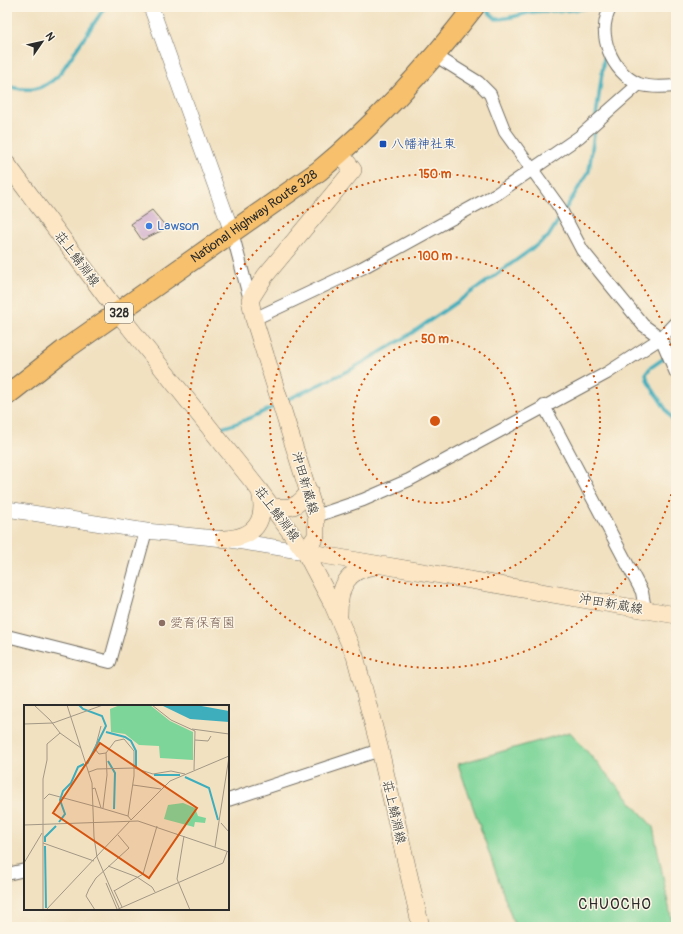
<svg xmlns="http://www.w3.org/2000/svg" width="683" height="934" viewBox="0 0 683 934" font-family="Pangolin,'Klee One',sans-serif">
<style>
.green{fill:#7ed59a;stroke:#548062}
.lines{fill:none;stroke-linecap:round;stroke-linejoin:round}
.stream{stroke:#3faebc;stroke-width:3.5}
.building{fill:#cda9cc}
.minor-casing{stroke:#706b60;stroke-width:14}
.tertiary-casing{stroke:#706b60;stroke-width:16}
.secondary-casing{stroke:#706b60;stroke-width:18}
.trunk-casing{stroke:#706b60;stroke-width:22}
.minor{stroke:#fff;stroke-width:12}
.tertiary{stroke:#fff;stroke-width:15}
.secondary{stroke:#fce6c4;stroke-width:17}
.trunk{stroke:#f7c06c;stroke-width:20}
.ring{fill:none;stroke:#d5540f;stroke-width:2;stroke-dasharray:2 4}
.transit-dot{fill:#1a4fb4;stroke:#fcf5e5;stroke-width:1.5}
.shop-dot{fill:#3f7fe0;stroke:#fcf5e5;stroke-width:1.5}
.education-dot{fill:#8d6e63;stroke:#fcf5e5;stroke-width:1.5}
.labels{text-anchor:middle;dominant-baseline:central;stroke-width:3;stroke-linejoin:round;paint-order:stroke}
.shield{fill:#fcf5e5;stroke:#6a6863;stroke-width:1}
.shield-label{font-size:12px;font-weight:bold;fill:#2b2b2b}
.transit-label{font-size:13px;fill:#164399;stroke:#fcf5e5;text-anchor:start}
.street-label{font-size:13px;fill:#2b2b2b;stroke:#fcf5e5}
.shop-label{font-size:13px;fill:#366cbe;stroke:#fcf5e5;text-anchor:start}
.education-label{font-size:13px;fill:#785e54;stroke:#fcf5e5;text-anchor:start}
.quarter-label{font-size:15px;letter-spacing:1px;fill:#2b2b2b;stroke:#fcf5e5}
.inset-river{fill:none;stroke:#3faebc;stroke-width:2}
.inset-road{fill:none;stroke:#a29885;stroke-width:1}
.view{fill:#d5540f;fill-opacity:0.15;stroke:#d5540f;stroke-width:2}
.inset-edge{fill:none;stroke:#2b2b2b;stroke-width:2}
.centre{fill:#d5540f;stroke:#fcf5e5;stroke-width:2}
.ring-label{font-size:12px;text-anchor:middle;font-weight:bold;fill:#d5540f;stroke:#fcf5e5;stroke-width:3;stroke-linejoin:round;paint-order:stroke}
</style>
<rect width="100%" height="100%" fill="#fcf5e5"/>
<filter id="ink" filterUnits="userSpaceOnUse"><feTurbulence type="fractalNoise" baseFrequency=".025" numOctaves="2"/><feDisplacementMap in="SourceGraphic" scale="8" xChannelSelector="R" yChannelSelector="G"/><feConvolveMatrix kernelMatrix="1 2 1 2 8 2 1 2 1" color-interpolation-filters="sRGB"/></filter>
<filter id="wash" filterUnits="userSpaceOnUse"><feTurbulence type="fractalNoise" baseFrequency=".012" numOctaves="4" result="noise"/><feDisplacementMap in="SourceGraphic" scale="16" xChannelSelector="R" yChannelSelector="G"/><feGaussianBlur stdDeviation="0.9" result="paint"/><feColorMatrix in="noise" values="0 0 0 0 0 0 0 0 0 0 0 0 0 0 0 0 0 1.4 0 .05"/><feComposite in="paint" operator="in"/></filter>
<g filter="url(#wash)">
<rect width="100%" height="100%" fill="#f1e1c1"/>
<!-- green -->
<path class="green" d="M570,732L653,827L673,927H515L458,764Z"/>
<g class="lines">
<!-- stream -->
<path class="stream" d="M483,7L496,19C509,19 521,14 533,12C553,9 570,13 590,7
M7,86C29,92 42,91 59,75L105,7
M596,117L605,51
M564,211L589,171L595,127
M676,350L650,368L646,374L648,382L676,425
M284,401L350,370L406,337L489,280L548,237L561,216
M216,429C237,425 258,415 277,405"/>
</g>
<g id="blocks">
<!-- building -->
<path class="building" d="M152,210L167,228L142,240L131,224Z"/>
</g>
</g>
<g filter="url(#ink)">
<use href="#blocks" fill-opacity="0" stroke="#706b60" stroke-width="1"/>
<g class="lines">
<!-- minor casing -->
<g class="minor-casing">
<path id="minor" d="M611,7C595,33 612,73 639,84C650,88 665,87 676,86
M436,56L478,82L490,94L505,132L560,208L582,250L643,325L661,338L676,373
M232,232L250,300
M254,319L362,268L498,193L579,137L639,84
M544,406L642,592L645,609
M316,516L363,500L409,480L607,373L661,338L676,322
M7,636L110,662L146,531
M228,800L380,750
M7,874L25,870"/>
</g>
<!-- tertiary casing -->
<g class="tertiary-casing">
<path id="tertiary" d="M151,7L232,232
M7,509L146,531L224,539L305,552"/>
</g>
<!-- secondary casing -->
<g class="secondary-casing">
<path id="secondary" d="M340,153L353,170L265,276L250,300L254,319L316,516V536L305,552L676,615
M7,164L118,313L260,491L305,552L332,603L355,656L380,750L421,927
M271,506C290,510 298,507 309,491
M224,539C255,538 267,521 260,491
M339,615C339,588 345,570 375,566"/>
</g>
<!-- trunk casing -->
<g class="trunk-casing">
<g id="trunk">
<path id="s1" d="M7,395L63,351L319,171C378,122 426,69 474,7"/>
</g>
</g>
<!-- minor -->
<use href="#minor" class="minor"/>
<!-- tertiary -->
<use href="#tertiary" class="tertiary"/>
<!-- secondary -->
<use href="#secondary" class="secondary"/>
<!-- trunk -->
<use href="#trunk" class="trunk"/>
</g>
</g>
<!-- distance rings -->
<g class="ring">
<circle cx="435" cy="421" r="82"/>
<circle cx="435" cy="421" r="165"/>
<path d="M676 477A247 247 0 1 1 676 365"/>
</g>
<!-- markers -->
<rect class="transit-dot" x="379" y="140" width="8" height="8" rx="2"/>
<circle class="shop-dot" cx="149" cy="226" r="4"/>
<circle class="education-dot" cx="162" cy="623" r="4"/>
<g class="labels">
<!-- shield labels -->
<rect class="shield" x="105" y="303" width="28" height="20" rx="3"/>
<g class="shield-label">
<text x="119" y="313">328</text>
</g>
<!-- transit labels -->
<g class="transit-label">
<text x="391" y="144">八幡神社東</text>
</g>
<!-- street labels -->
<g class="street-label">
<text stroke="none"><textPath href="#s1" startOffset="305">National Highway Route 328</textPath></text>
<text transform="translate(77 259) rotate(53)">荘上鯖淵線</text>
<text transform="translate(305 483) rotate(74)">沖田新蔵線</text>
<text transform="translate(277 514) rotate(53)">荘上鯖淵線</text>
<text transform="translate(611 604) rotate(10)">沖田新蔵線</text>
<text transform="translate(394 812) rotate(77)">荘上鯖淵線</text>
</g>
<!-- shop labels -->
<g class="shop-label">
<text x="157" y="226">Lawson</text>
</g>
<!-- education labels -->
<g class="education-label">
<text x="170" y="623">愛育保育園</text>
</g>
<!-- quarter labels -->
<g class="quarter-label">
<text x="615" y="904">CHUOCHO</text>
</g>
</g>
<!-- overview -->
<g transform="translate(24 705)">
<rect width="205" height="205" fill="#f1e1c1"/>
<path d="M96,0H126L146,16L169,27V55L136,53L135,41L115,40L101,29L87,27L86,4ZM159,98L171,103L174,111L182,113L181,118L171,117L170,122L140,114L144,100Z" fill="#7ed59a"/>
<path d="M137,0H172L205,6V17L166,14Z" fill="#3faebc"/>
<path class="inset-river" d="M55,0L59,4L78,11L82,21L63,59M82,27L101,32L107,36L112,46V62M84,56L91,68L90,104M130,70H156M161,72L185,83L194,115M35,117L41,109L36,95L39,86L47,78L54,62L60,59M21,137V132L32,121M21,141L22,203"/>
<path class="inset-road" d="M10,0L26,15L36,28L57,43M43,0L68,78L70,132L73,152L96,205M128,0L147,15L171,26L170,65M0,19L29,18L79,0M77,21L71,44L75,49L82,48M168,24L205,29M171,35L184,36L187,31M65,67L73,64L110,63L129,69L147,66L161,69M109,80L137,84M68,84L71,83L77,103L104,111L107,115L146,76L205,51M20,94L25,89L77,103M79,103L83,70L82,48L91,36L100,34L110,46V71L104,111M197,118L205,127M0,120L114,116L205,147M160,131L153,174L166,205M19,138L70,156M191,142L205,52M0,158L18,128M84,161L113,172L128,182L131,187M82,178L93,204M90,185L98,202M90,186L119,169L133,121M19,205V74L23,55V39L36,28M22,205L106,116M71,205L62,191L65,184L72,173L105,143L94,130M92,205L199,158L203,147"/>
<path class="view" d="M76,38L173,103L125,173L29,108Z"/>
<rect width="205" height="205" class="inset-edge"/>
</g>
<circle cx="435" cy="421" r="6" class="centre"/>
<g class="ring-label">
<text x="435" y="178">150 m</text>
<text x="435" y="260">100 m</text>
<text x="435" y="343">50 m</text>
</g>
<!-- margin -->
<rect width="683" height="934" fill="none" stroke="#fcf5e5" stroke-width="24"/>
<!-- north arrow -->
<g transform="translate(42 42) rotate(56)" stroke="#fcf5e5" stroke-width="3" paint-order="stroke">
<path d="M0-3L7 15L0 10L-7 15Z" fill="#2b2b2b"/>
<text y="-6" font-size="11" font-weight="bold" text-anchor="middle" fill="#2b2b2b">N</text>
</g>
</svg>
